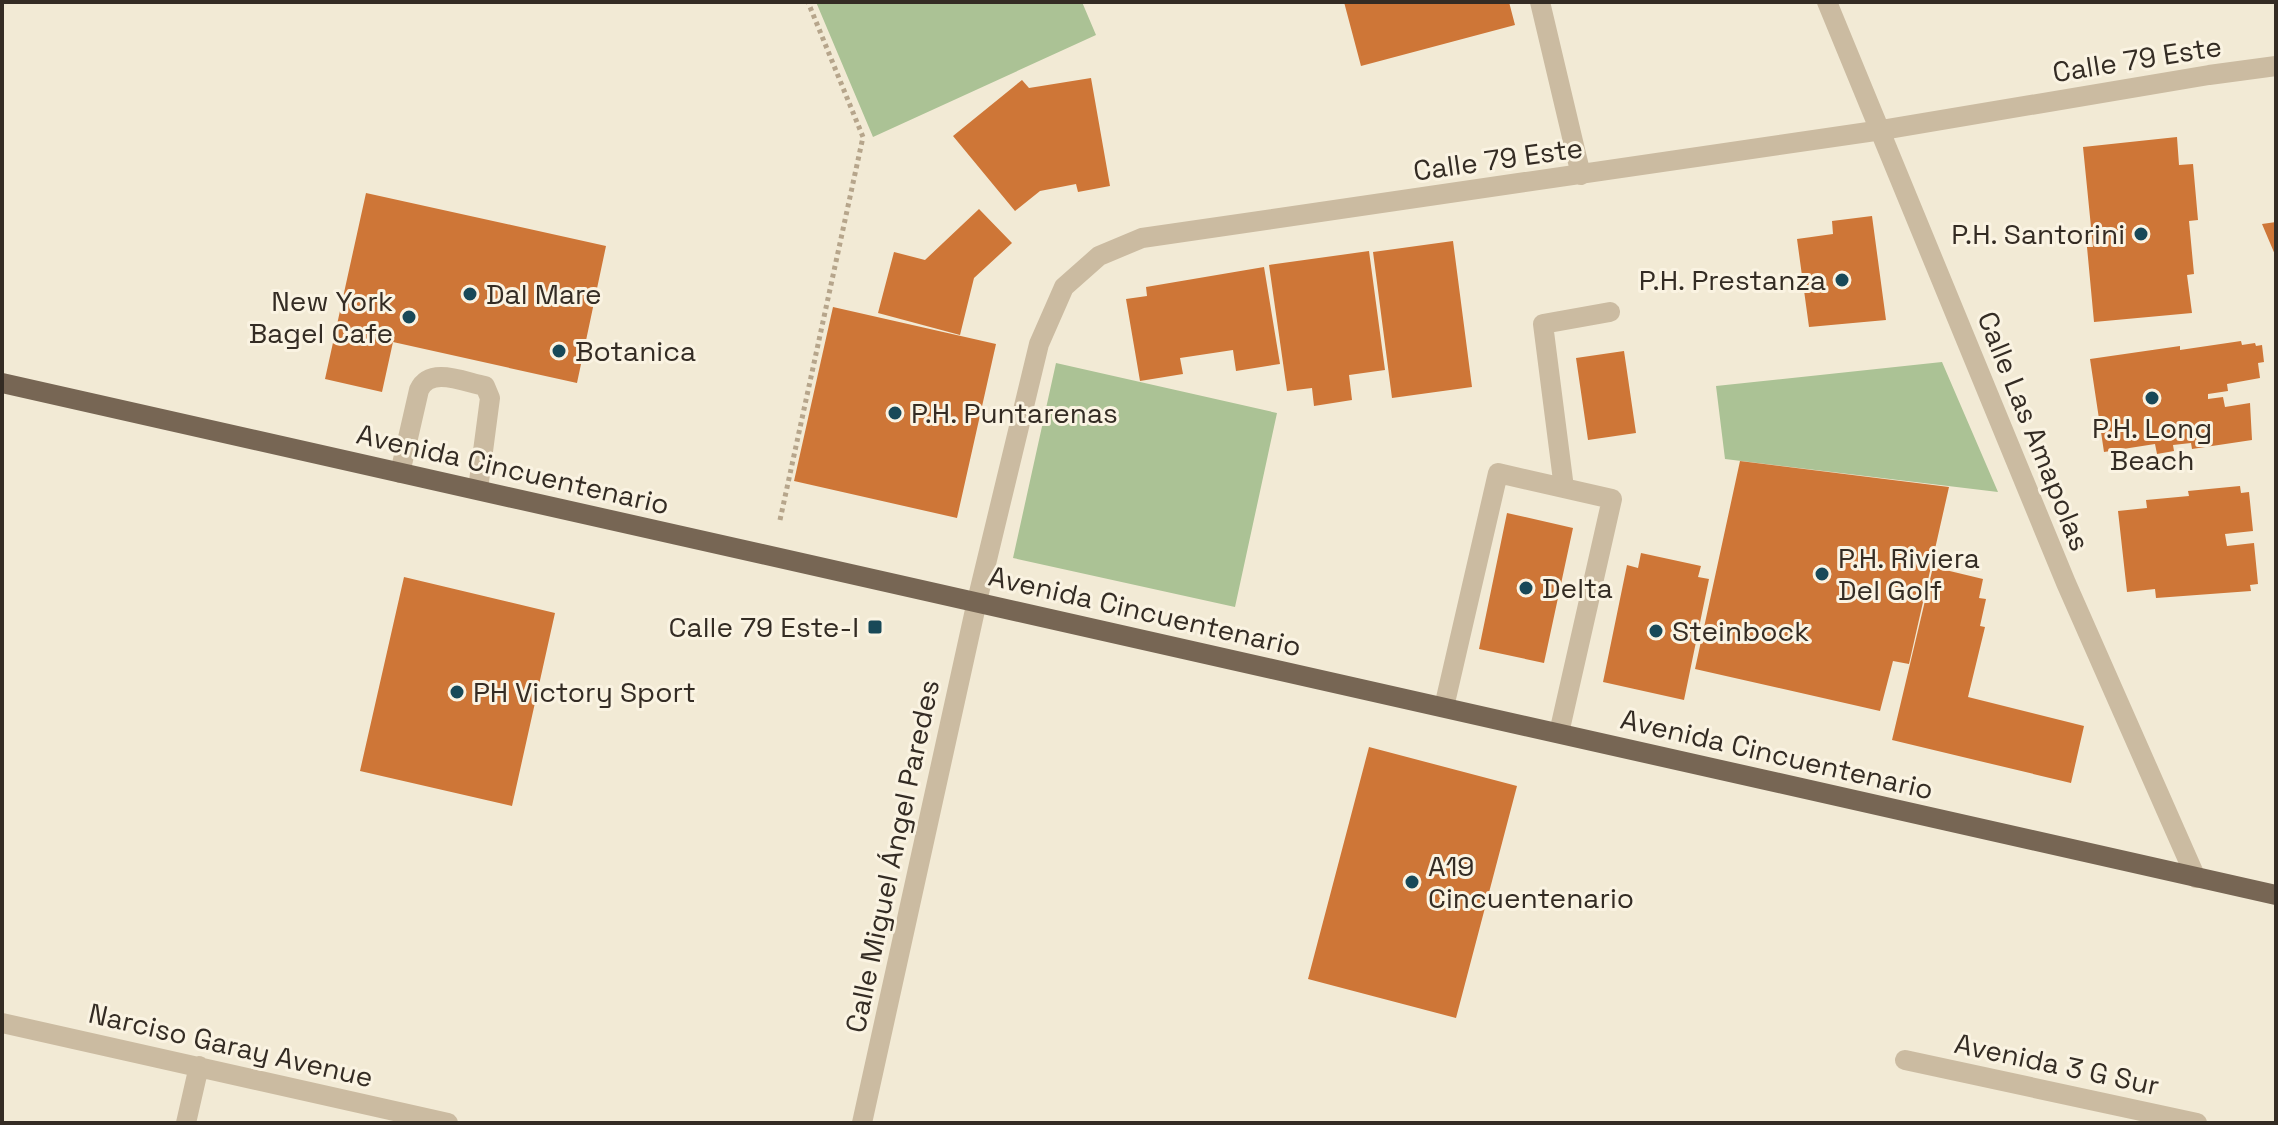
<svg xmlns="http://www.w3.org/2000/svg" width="2278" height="1125" viewBox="0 0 2278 1125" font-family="'Space Grotesk',sans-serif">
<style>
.green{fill:#abc295}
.building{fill:#ce7637}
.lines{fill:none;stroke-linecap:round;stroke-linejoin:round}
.path{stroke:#b6a58b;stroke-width:5;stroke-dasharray:4 4;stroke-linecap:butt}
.minor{stroke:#cbbba1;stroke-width:20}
.major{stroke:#776654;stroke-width:20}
.poi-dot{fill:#184958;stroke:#faf3e2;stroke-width:3}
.labels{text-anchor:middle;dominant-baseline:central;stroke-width:6;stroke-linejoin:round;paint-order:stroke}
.street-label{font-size:28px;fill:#342c24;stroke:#faf3e2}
.poi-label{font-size:28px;fill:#342c24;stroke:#faf3e2;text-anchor:start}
</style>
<rect width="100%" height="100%" fill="#f2ead5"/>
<!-- green -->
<path class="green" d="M816,2H1082L1096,35L873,137Z
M1942,362L1998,492L1725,459L1716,386Z
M1056,363L1277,413L1235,607L1013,558Z"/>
<!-- building -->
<path class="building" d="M1344,2H1509L1515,25L1361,66Z
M1091,78L1110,186L1078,192L1076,184L1040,191L1015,211L953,136L1022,80L1029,88Z
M2177,137L2179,165L2193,164L2198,220L2189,221L2194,274L2187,275L2192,313L2094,322L2087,247H2093L2083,147Z
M366,193L606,246L577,383L393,342L382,392L325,379Z
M979,209L1012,243L974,278L960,335L878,313L894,252L925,260Z
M1872,216L1886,320L1809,327L1797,239L1833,234L1832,221Z
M2276,222V257L2262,224Z
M1453,241L1472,387L1392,398L1373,252Z
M1369,251L1385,370L1349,375L1352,400L1314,406L1312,388L1287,391L1269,265Z
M1264,267L1280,364L1236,371L1233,350L1180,358L1183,374L1140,381L1126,299L1147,296L1146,287Z
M833,307L996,344L957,518L794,481Z
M2241,341L2242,345L2255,343L2256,346L2262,345L2264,362L2258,363L2260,378L2227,384L2228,391L2208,394V399L2223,397L2225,407L2250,403L2252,440L2192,449L2191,443L2173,445L2174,451L2157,454L2155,444L2104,452L2090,359L2180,346V350Z
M1624,351L1636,433L1588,440L1576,358Z
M1740,461L1949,487L1909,664L1893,661L1880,711L1695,669Z
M2240,486L2241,493L2249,492L2253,531L2225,534L2227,546L2254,543L2258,584L2250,585L2251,591L2156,598L2155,589L2127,592L2118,511L2147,508L2146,500L2189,496L2188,491Z
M1507,513L1573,528L1544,663L1479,649Z
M1641,553L1701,566L1698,577L1709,579L1684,700L1603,682L1627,565L1638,568Z
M1933,567L1983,579L1979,598L1986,599L1980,626L1985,627L1968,697L2084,726L2071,783L1892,740Z
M404,577L555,613L512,806L360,771Z
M1369,747L1517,786L1456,1018L1308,979Z"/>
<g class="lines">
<!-- path -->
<path class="path" d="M780,520L863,137L808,2"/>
<!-- minor -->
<path class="minor" d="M1540,2L1581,175
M1827,2L2066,583L2196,878
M400,473L419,390C430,366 464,382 485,386L490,398L478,489
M1564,488L1543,324L1610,312
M1444,707L1498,473L1612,499L1559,733
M2,1023L448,1123
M1905,1060L2197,1123
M186,1123L199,1066
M862,1123L977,601L1039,344L1064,287L1099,256L1142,238L1882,130L2209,75L2276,66"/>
<!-- major -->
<path class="major" d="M2,383L2276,895"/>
</g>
<!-- markers -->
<g class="poi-dot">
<circle cx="2141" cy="234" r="8"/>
<circle cx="1842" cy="280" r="8"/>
<circle cx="470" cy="294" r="8"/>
<circle cx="409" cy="317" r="8"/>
<circle cx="559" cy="351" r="8"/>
<circle cx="2152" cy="398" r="8"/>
<circle cx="895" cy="413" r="8"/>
<circle cx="1822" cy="574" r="8"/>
<circle cx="1526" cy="588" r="8"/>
<rect x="867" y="619" width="16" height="16" rx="4"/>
<circle cx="1656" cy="631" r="8"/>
<circle cx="457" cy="692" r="8"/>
<circle cx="1412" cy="882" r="8"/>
</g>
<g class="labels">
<!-- street labels -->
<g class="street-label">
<text transform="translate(2137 59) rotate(-9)">Calle 79 Este</text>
<text transform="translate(1498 159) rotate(-8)">Calle 79 Este</text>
<text transform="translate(2034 431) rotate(68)">Calle Las Amapolas</text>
<text transform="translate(513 469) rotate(13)">Avenida Cincuentenario</text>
<text transform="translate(1145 611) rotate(13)">Avenida Cincuentenario</text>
<text transform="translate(1777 754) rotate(13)">Avenida Cincuentenario</text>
<text transform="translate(892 856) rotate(-78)">Calle Miguel Ángel Paredes</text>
<text transform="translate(231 1045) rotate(13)">Narciso Garay Avenue</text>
<text transform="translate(2057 1064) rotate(12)">Avenida 3 G Sur</text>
</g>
<!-- poi labels -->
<g class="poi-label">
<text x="2125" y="234" text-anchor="end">P.H. Santorini</text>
<text x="1826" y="280" text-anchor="end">P.H. Prestanza</text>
<text x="486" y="294">Dal Mare</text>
<text x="393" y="301" text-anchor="end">New York<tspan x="393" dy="32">Bagel Cafe</tspan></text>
<text x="575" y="351">Botanica</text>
<text x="911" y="413">P.H. Puntarenas</text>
<text x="2152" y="428" text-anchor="middle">P.H. Long<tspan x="2152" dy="32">Beach</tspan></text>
<text x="1838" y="558">P.H. Riviera<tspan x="1838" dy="32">Del Golf</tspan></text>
<text x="1542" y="588">Delta</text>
<text x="859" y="627" text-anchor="end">Calle 79 Este-I</text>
<text x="1672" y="631">Steinbock</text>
<text x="473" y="692">PH Victory Sport</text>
<text x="1428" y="866">A19<tspan x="1428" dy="32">Cincuentenario</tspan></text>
</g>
</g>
<!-- border -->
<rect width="2278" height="1125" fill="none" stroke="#342c24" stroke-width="8"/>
</svg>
